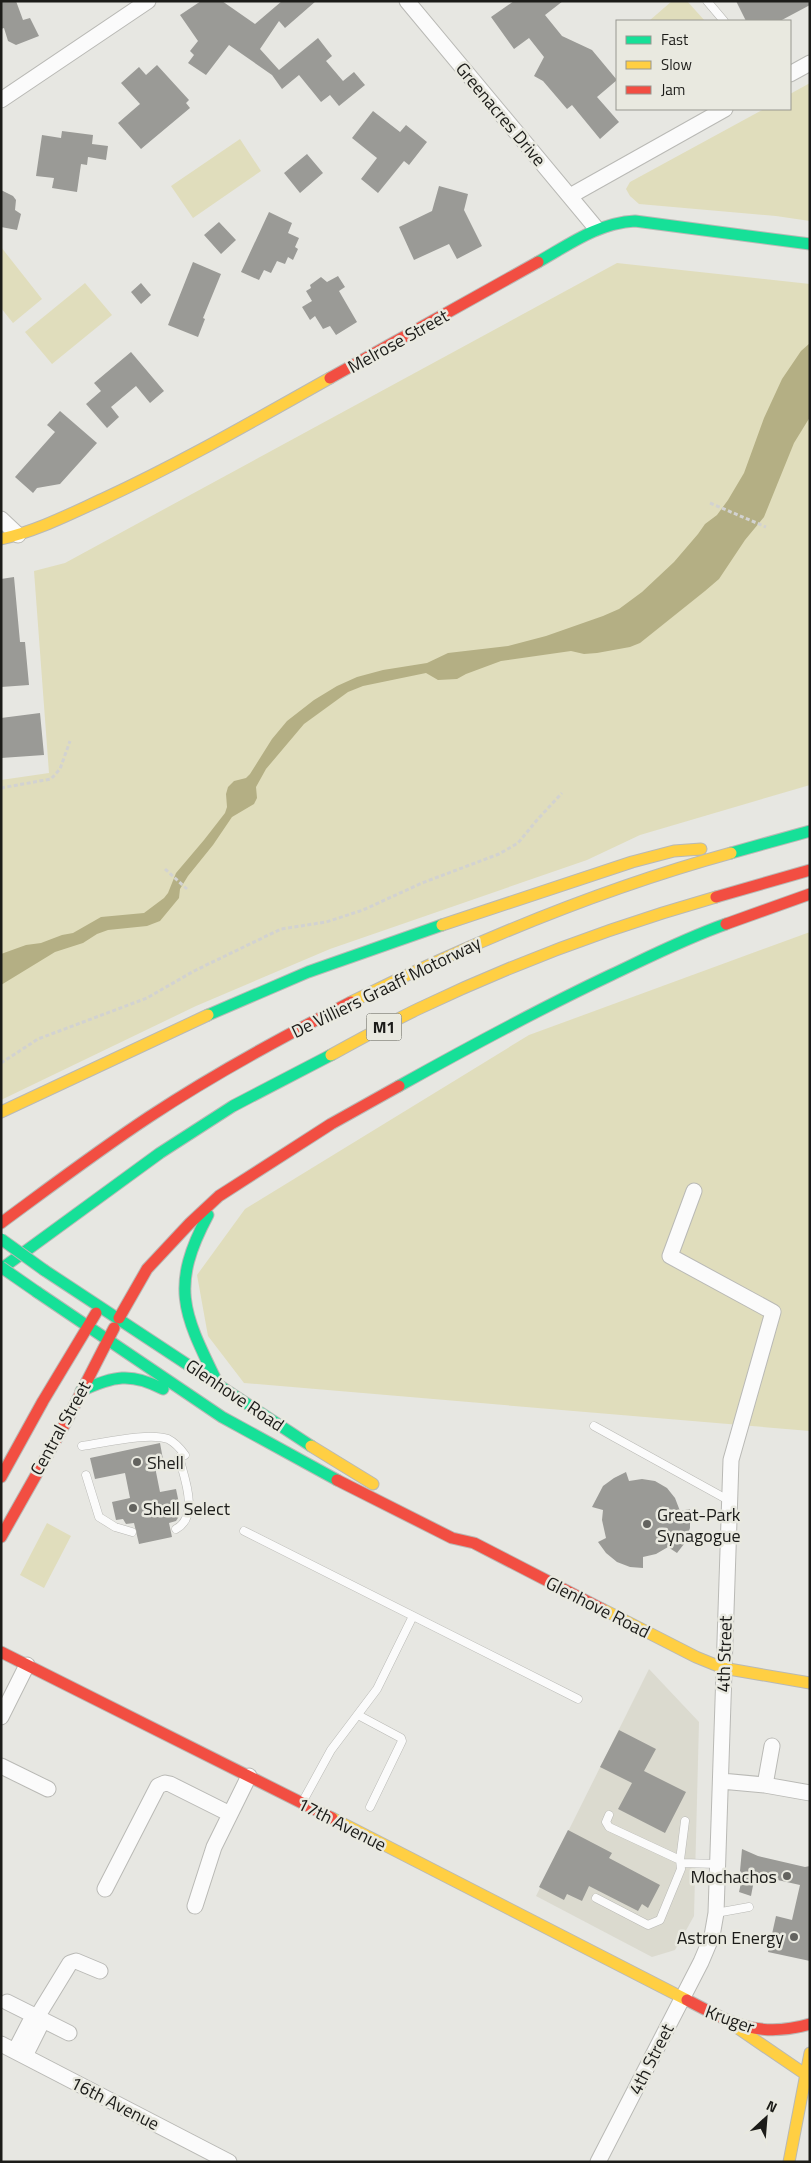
<svg xmlns="http://www.w3.org/2000/svg" width="811" height="2163" viewBox="0 0 811 2163" font-family="'Titillium Web',sans-serif">
<style>
.built{fill:#dbdacf}
.green{fill:#e0ddbc}
.water{fill:#b4af84}
.building{fill:#9a9a96}
.lines{fill:none;stroke-linecap:round;stroke-linejoin:round}
.lane-casing{stroke:#b9b9b5;stroke-width:9}
.street-casing{stroke:#b9b9b5;stroke-width:17}
.fast-casing{stroke:#b9b9b5;stroke-width:13}
.slow-casing{stroke:#b9b9b5;stroke-width:13}
.jam-casing{stroke:#b9b9b5;stroke-width:13}
.path{stroke:#d2d2d1;stroke-width:3;stroke-dasharray:4 2.5;stroke-linecap:butt}
.lane{stroke:#fbfbfb;stroke-width:8}
.street{stroke:#fbfbfb;stroke-width:15}
.fast{stroke:#16e098;stroke-width:11}
.slow{stroke:#ffcf43;stroke-width:11}
.jam{stroke:#f24e42;stroke-width:11}
.fast-bridge-casing{stroke:#b9b9b5;stroke-width:13;stroke-linecap:butt}
.fast-bridge{stroke:#16e098;stroke-width:11}
.poi-dot{fill:#63635f;stroke:#e9e9e0;stroke-width:2}
.labels{text-anchor:middle;dominant-baseline:central;stroke-width:5;stroke-linejoin:round;paint-order:stroke}
.shield{fill:#e9e9e0;stroke:#5a5a55;stroke-width:1}
.shield-label{font-size:16px;font-weight:bold;fill:#1c1c19}
.street-label{font-size:18px;fill:#1c1c19;stroke:#e9e9e0}
.poi-label{font-size:18px;fill:#1c1c19;stroke:#e9e9e0;text-anchor:start}
</style>
<rect width="100%" height="100%" fill="#e7e7e2"/>
<!-- built -->
<path class="built" d="M649,1669L699,1722L694,1916L675,1950L652,1957L536,1896Z"/>
<!-- green -->
<path class="green" d="M672,1H687L705,21H649Z
M810,83V221L776,216L639,204L630,196L626,189L630,182L764,109H790V94Z
M240,139L261,171L193,218L171,186Z
M1,247L42,299L13,323L1,308Z
M617,263L810,284V785L640,835L587,860L330,949L196,1006L1,1100V780L49,773L34,571L65,563Z
M85,283L112,315L52,364L25,332Z
M810,932V1431L244,1383L208,1336L197,1275L245,1209L529,1035Z
M47,1523L71,1536L44,1588L20,1575Z"/>
<!-- water -->
<path class="water" d="M810,343V417L794,443L764,517L745,540L719,579L705,591L640,643L630,647L597,653L584,654L571,651L501,661L466,674L457,679L438,680L426,673L363,686L348,692L304,724L266,769L256,787L257,798L254,804L232,817L213,845L188,876L180,889L179,898L160,921L147,926L108,930L97,934L83,943L55,952L1,985V954L26,945L41,943L62,935L73,933L101,917L144,913L164,898L168,893L176,873L204,840L225,813L227,807L226,794L228,787L234,781L246,778L250,774L272,739L287,721L314,700L337,686L357,677L383,670L427,663L448,653L508,646L546,636L603,616L619,609L642,592L674,562L698,534L705,524L717,515L728,500L744,473L764,418L782,379L801,351Z"/>
<!-- building -->
<path class="building" d="M1,1H16L23,20L30,18L39,36L16,45L8,41L4,28L1,29Z
M201,1H222L255,24L282,1H316L285,28L279,21L260,49L279,70L318,38L332,56L326,61L343,81L354,72L365,85L339,106L330,95L321,102L299,75L282,89L272,75L229,45L206,75L188,63L194,55L190,51L198,41L180,15Z
M514,1H563L545,15L562,36L592,50L617,80L597,97L619,122L600,139L572,105L567,109L543,81L534,76L544,57L529,38L514,49L491,17Z
M736,1H810V5L780,21H746Z
M157,65L189,100L186,103L190,108L141,149L118,123L140,104L121,83L139,67L146,75Z
M373,111L400,132L406,125L427,142L409,165L404,161L378,193L361,179L377,158L352,138Z
M62,131L93,135L92,144L108,146L106,160L88,157L87,165L81,164L77,192L52,188L54,178L36,176L42,135L61,138Z
M307,154L323,173L300,193L284,173Z
M439,186L468,194L464,210L482,246L457,259L449,244L414,260L399,227L432,211Z
M1,190L13,196L16,200L15,210L21,214L17,230L1,227Z
M269,212L292,223L288,233L299,238L295,247L298,249L293,260L288,257L285,264L277,261L271,273L264,270L259,280L241,272Z
M219,222L236,240L221,254L204,235Z
M193,262L221,274L203,318L205,319L198,337L168,325Z
M338,276L345,287L339,291L357,322L336,335L330,326L323,329L315,316L310,320L302,307L312,301L306,291L311,288L310,285L321,277L327,282Z
M141,283L151,295L141,304L131,292Z
M131,352L164,391L150,403L136,386L111,407L119,417L107,428L86,404L101,391L94,383Z
M60,411L97,443L60,484L37,488L33,493L15,477L55,432L47,425Z
M14,577L20,642H25L29,685L1,687V579Z
M40,713L44,755L1,758V718Z
M160,1443L164,1465L155,1467L160,1492L176,1489L181,1513L176,1521L169,1523L172,1537L139,1544L134,1523L126,1524L123,1519L116,1520L112,1502L130,1498L125,1473L95,1479L90,1458Z
M626,1472L629,1481L642,1479L655,1481L667,1488L675,1498L680,1511L690,1509V1528L684,1544L677,1553L668,1547L656,1554L643,1557V1568L630,1567L617,1562L606,1553L598,1542L606,1538L602,1520L603,1510L592,1507L603,1486L614,1478Z
M619,1730L656,1749L644,1771L686,1792L665,1833L618,1809L632,1783L600,1767Z
M568,1830L612,1853L609,1858L660,1885L648,1908L642,1904L638,1911L589,1886L582,1901L567,1894L564,1900L539,1887Z
M742,1849L758,1856L805,1867L810,1866V1961L768,1952L776,1916L792,1920L800,1885L755,1875L751,1896L739,1892L743,1874L740,1871Z"/>
<g class="lines">
<!-- lane casing -->
<g class="lane-casing">
<path id="lane" d="M707,1L724,21
M594,1426L730,1501
M82,1446C104,1443 149,1432 168,1439C176,1443 180,1448 185,1455
M86,1475L99,1517L115,1527L132,1532
M176,1529C200,1516 184,1477 179,1457
M244,1531L578,1699
M358,1715L401,1738L402,1741L370,1807
M303,1801L331,1750L377,1689L413,1616
M680,1860L685,1821
M681,1863L718,1864
M596,1898L648,1925L660,1920L681,1869L680,1860L609,1827L606,1822L609,1815
M716,1913L749,1907"/>
</g>
<!-- street casing -->
<g class="street-casing">
<path id="street" d="M407,1L596,228
M790,74L810,63
M1,100L148,1
M570,196L725,109
M1,519L18,535
M1,1717L27,1665
M1,1766L48,1789
M721,1781L765,1785L810,1793
M765,1785L772,1746
M105,1889L158,1786L165,1783L170,1784L230,1814
M195,1906L214,1847L249,1776
M7,2002L69,2033
M1,2044L229,2162
M15,2051L31,2020L37,2017L70,1963L76,1961L100,1971
M25,2056L41,2024L37,2017
M598,2162L701,1962L712,1936L716,1913L731,1460L773,1312L670,1256L694,1191"/>
</g>
<!-- fast casing -->
<g class="fast-casing">
<path id="fast" d="M538,262C570,244 598,223 635,221L810,244
M731,853L810,831
M208,1015L308,972L442,925
M399,1086C469,1047 539,1009 611,975C649,957 686,938 726,924
M208,1215C169,1288 184,1314 218,1384
M1,1269L160,1153L233,1106L331,1055
M44,1270L311,1446
M37,1292L222,1417L337,1480
M81,1391C113,1376 131,1372 163,1389"/>
</g>
<!-- slow casing -->
<g class="slow-casing">
<path id="slow" d="M1,539C37,531 70,514 103,499C181,463 255,420 330,378
M442,925L632,862L674,851L701,849
M351,1002C473,942 600,889 731,853
M331,1055C360,1039 389,1023 418,1009C514,963 614,926 716,897
M1,1112L208,1015
M311,1446L373,1484
M602,1609L696,1657L723,1668L810,1683
M332,1818L687,2000
M739,2029L805,2074
M789,2162L810,2053"/>
</g>
<!-- jam casing -->
<g class="jam-casing">
<path id="jam" d="M330,378L538,262
M716,897L810,870
M726,924L810,894
M1,1223C50,1187 99,1150 149,1117C214,1074 282,1037 351,1002
M119,1318L147,1269L190,1223L219,1196L331,1124L399,1086
M1,1477L43,1401L96,1313
M337,1480L452,1538L474,1543L602,1609
M1,1537L66,1422L114,1328
M1,1652L332,1818
M687,2000C731,2023 759,2039 810,2024"/>
</g>
<!-- path -->
<path class="path" d="M710,503L766,527
M1,788L51,779L60,769L70,741
M165,869L187,889
M1,1063L38,1039L147,998L194,971L281,929L326,922L363,910L422,883L499,854L518,843L537,820L562,793"/>
<!-- lane -->
<use href="#lane" class="lane"/>
<!-- street -->
<use href="#street" class="street"/>
<!-- fast -->
<use href="#fast" class="fast"/>
<!-- slow -->
<use href="#slow" class="slow"/>
<!-- jam -->
<use href="#jam" class="jam"/>
<!-- fast-bridge casing -->
<g class="fast-bridge-casing">
<path id="fast-bridge" d="M1,1239L44,1270
M1,1267L37,1292"/>
</g>
<!-- fast-bridge -->
<use href="#fast-bridge" class="fast-bridge"/>
</g>
<!-- markers -->
<g class="poi-dot">
<circle cx="137" cy="1462" r="5"/>
<circle cx="133" cy="1508" r="5"/>
<circle cx="647" cy="1524" r="5"/>
<circle cx="787" cy="1876" r="5"/>
<circle cx="794" cy="1937" r="5"/>
</g>
<g class="labels">
<!-- shield labels -->
<rect class="shield" x="366.5" y="1013.5" width="35" height="27" rx="4"/>
<g class="shield-label">
<text x="384" y="1027">M1</text>
</g>
<!-- street labels -->
<g class="street-label">
<text transform="translate(501 114) rotate(50)">Greenacres Drive</text>
<text transform="translate(398 341) rotate(-29)">Melrose Street</text>
<text transform="translate(386 987) rotate(-26)">De Villiers Graaff Motorway</text>
<text transform="translate(235 1395) rotate(34)">Glenhove Road</text>
<text transform="translate(60 1428) rotate(-61)">Central Street</text>
<text transform="translate(598 1607) rotate(27)">Glenhove Road</text>
<text transform="translate(724 1654) rotate(-88)">4th Street</text>
<text transform="translate(342 1824) rotate(27)">17th Avenue</text>
<text transform="translate(730 2019) rotate(20)">Kruger</text>
<text transform="translate(651 2059) rotate(-63)">4th Street</text>
<text transform="translate(115 2103) rotate(27)">16th Avenue</text>
</g>
<!-- poi labels -->
<g class="poi-label">
<text x="147" y="1462">Shell</text>
<text x="143" y="1508">Shell Select</text>
<text x="657" y="1514">Great-Park<tspan x="657" dy="21">Synagogue</tspan></text>
<text x="777" y="1876" text-anchor="end">Mochachos</text>
<text x="784" y="1937" text-anchor="end">Astron Energy</text>
</g>
</g>
<!-- border -->
<rect width="811" height="2163" fill="none" stroke="#1c1c19" stroke-width="5"/>
<!-- legend -->
<rect x="616" y="20" width="175" height="90" fill="#e9e9e0" stroke="#979790"/>
<rect x="626" y="36" width="25" height="8" fill="#16e098" stroke="#979790"/>
<text x="661" y="45" font-size="15" fill="#1c1c19">Fast</text>
<rect x="626" y="61" width="25" height="8" fill="#ffcf43" stroke="#979790"/>
<text x="661" y="70" font-size="15" fill="#1c1c19">Slow</text>
<rect x="626" y="86" width="25" height="8" fill="#f24e42" stroke="#979790"/>
<text x="661" y="95" font-size="15" fill="#1c1c19">Jam</text>
<!-- north arrow -->
<g transform="translate(766 2118) rotate(26)" stroke="#e9e9e0" stroke-width="4" paint-order="stroke">
<path d="M0-4L9 19L0 12L-9 19Z" fill="#1c1c19"/>
<text y="-8" font-size="14" font-weight="bold" text-anchor="middle" fill="#1c1c19">N</text>
</g>
</svg>
